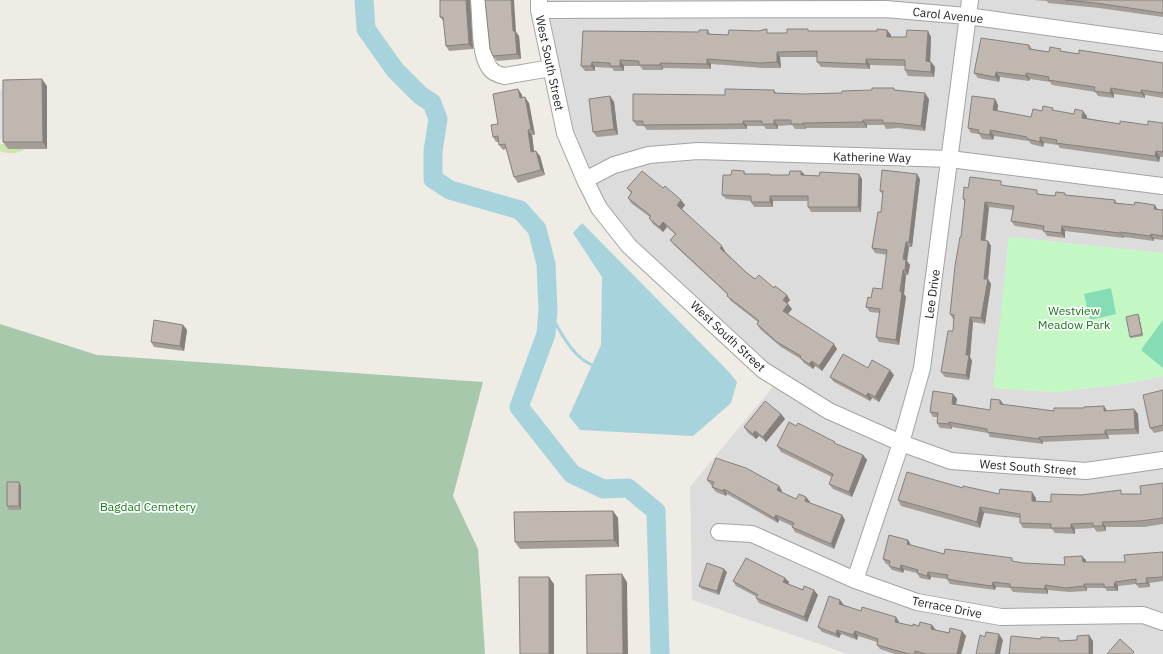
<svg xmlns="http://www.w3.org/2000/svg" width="1163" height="654" viewBox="0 0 1163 654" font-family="'IBM Plex Sans',sans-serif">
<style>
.residential{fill:#dddcdc}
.grass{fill:#cde8ac}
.cemetery{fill:#a7c8aa}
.park{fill:#c3f8c4}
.pitch{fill:#85dcb5}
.parking{fill:#dfdfdf}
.water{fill:#a7d3dc}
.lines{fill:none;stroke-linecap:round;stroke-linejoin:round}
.stream{stroke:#a7d3dc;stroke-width:3}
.river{stroke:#a7d3dc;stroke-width:19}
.minor-casing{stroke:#a3a3a3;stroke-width:18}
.minor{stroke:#fff;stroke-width:16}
.wall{fill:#a59d98}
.shaded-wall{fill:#86807c}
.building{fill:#c0b7b1;stroke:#86807c}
.labels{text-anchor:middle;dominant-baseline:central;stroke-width:3.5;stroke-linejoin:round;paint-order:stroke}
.street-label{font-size:12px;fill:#1f1f1f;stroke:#fff}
.park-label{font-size:12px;fill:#0e7b11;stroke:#fff}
</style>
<rect width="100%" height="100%" fill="#efebe5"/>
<!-- residential -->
<path class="residential" d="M541,0H1163V253L1009,237L994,388L1054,392L1119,385L1163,376V654H848L692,600L690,487L776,383L662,275L585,180Z"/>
<!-- grass -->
<path class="grass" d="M0,144H8L25,150C18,153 8,155 0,151Z"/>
<!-- cemetery -->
<path class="cemetery" d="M0,324L97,355L483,382L453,496L478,549L485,654H0Z"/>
<!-- park -->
<path class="park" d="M1009,237L1163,253V376L1119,385L1054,392L993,388Z"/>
<!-- pitch -->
<path class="pitch" d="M1111,288L1116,314L1090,320L1084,294Z
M1163,320V368L1141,350Z"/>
<!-- parking -->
<path class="parking" d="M0,90H3V139H0Z"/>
<!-- water -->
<path class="water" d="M582,223L729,372L737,382L731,403L693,436L580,430L569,416L601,345L602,277L573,233Z"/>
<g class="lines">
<!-- stream -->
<path class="stream" d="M548,310C559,329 573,360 595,366"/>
<!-- river -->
<path class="river" d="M364,0L366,29L395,70L420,95L432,103L438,119L433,151V179L450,190L520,210L537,229L546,264L548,310L546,334L519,407L572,474L603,489L628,488L656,511L660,654"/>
<!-- minor casing -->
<g class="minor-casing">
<path id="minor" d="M479,0C481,19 479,52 489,67C492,72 499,75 505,76L551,68
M539,0V10L565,133L585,180L599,208L629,246L763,370L829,411L901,443L951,461L1086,471L1163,460
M539,10L885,9L967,16L1163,43
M585,180L614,165L649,155L698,151L950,159L1163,186
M719,532L752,534L855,580L917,602L1001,617L1143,615L1163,622
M855,580L901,443L922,368L970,0"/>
</g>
<!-- minor -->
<use href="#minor" class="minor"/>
</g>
<!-- wall -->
<path class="wall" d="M440,0H470L473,49L449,51L446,46L444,22L440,17Z
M1034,0H1163V17L1099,8L1048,3L1047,1Z
M708,30L710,34L728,35L787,33L809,31H877L887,30L891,35V37H906L928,31L931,37L930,61L935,67L934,77L908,76L905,70V66L870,65V69L821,67L817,62V57H780L781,68H763L711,64V69L663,68V70H643L640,66H624V71H614L612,68L595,67V71H585L581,66L583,31L699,32Z
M516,32L519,36L521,59L497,61L493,56Z
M1029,45L1032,49L1049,52L1062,51L1079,54L1163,63V98L1145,95V98L1114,94V98L1098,96L1095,92L1052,85L1050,82L1030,79L1029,81L1000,77L999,82L978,78L974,73Z
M47,86V149H8L3,142Z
M518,89L522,95V98L529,103L535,135H532L534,151L540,156L545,175L518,183L514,177L506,149L503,150L499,145V142H496L493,137L498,124Z
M774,90L776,93L803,94L842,93L896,90L929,99L925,131L898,128L886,129L884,125H867V128H806V129H795L792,125L778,126V129H766L764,126H747V129L647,130L644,126H637L633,121L725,95Z
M610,96L614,102L618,135L597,137L593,132Z
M995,99L998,105L997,111L1031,117L1042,111H1054L1087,116V118L1120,124L1148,125L1163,123V157H1160L1159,162L1060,148L1058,145L1044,143L1043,147L1031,144L1029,141L994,136L993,140L982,139L979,134L971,133L968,128Z
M744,171L746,174L771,175H804L819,176L859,174L862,179L861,212H811L808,207V201H773V207H754L751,202V201L726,199L722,195L731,175Z
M920,179L912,247H909L907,261L910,265L908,275H906L904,294L906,297L899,345L879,342L876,337L880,313L870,312L866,307L871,298L882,289L887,255L875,253L872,248L881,212L883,195L880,191Z
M1004,186L1040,194L1055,196L1066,195L1115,200L1117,203L1163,210V240L1154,239V241L1124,237V238L1065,231V238L1047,236L1043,230L1015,226L1011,221L1013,210L989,207L985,240L988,241L991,246L988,279L991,284L985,324L973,322L970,357L972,361L969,380L945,377L941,372L953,331L954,319H953L950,314L961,237L965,202L963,199L968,188Z
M627,188H663L685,205L682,209L747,273L755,279L774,288L790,300L787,303L792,309L788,314L837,349L822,371L815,366L813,369L804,363L801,359L781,347L760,329L757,324L758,322L731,301L727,296L728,295L674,245L670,240L675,234L667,227L663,232L653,224L649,218L650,217L631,203L628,198L631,193Z
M1139,316L1143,336L1131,338L1130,337Z
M183,325L187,330L184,351L154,347L151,342Z
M868,368L894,375L879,402L872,398L870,401L834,382L830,377Z
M1163,390V431L1154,433L1150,428Z
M953,394L957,399L956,404L990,410L1000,400L1004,405L1054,411L1104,406L1107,411L1134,409L1138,414L1139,434L1108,435L1109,439L1043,442V444L990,437L988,433L952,427V429L940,428L937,423L938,417H933L930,412Z
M781,414L785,419L766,442L759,436L756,439L748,433L744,427Z
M796,426L836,444L863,455L867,460L852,497L833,489L829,484L832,477L781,452L777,446Z
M707,480L779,486L782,491V492L796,499L806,497L810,502V503L842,515L845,520L834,549L795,532L792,527V526L779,520L778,523L727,494L726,496L716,492L712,487L713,486L711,485Z
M1163,483V524L1144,527H1106V531L1097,532L1094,528L1075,529V534L1055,533L1052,529L1023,528L1020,523V518L984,513L980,528L901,506L898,500L963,488L999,494L1036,498V501L1051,502L1081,495L1141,494Z
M21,486V510H9L7,506Z
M613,511L618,518L619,547L520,549L515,542Z
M908,540L911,545L944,554L1023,563L1065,565L1086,560V562H1125L1163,552V581L1149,583L1150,587L1139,588L1136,584L1118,586V591H1107L1105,588H1087V591L1069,592L1048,590V594L1013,592L1010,588L996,587L995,590L950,584L947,579L931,577L930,580L920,578L917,573L904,570L903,573L892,570L889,566L890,565L886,564L883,559Z
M727,572L719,595L702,589L699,586Z
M733,581L789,582L788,584L818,595L807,622L759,603L756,598L757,597L736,586Z
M844,605L855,609L861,611L896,617L899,622V623L913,626L932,625L935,630L966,636L961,654H895L880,649L877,645V642L858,636L857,640L841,634L839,638L822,632L818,627Z"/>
<!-- shaded-wall -->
<path class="shaded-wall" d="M466,0H470L473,49L469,44Z
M511,0H514L516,32L519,36L521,59L517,54L513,31Z
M887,30L891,35V42L887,37Z
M928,31L931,37L930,66L926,61Z
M777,52L780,57L781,68L777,62Z
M707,59L711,64V69L707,64Z
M866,59L870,65V69L866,64Z
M620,60L624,66V71L620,66Z
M592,62L595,67V71L591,66Z
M931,62L935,67L934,77L931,72Z
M660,63L663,68V70L660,65Z
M996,72L1000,77L999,82L995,77Z
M1026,73L1030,79L1029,81L1026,76Z
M42,79L47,86V149L43,142Z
M1111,88L1114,94V98L1110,93Z
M518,89L522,95L524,104L520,98Z
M1141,90L1145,95V98L1141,93Z
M925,93L929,99L925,131L921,126Z
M610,96L614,102L618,135L614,129Z
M525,97L529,103L535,135L531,129Z
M995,99L998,105L997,116L993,110Z
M1083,111L1087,116L1086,123L1082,118Z
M774,120L778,126V129L774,124Z
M863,120L867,125V128L863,122Z
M743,121L747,126V129L743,124Z
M803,123L806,128V129L803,124Z
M528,130L532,135L535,158L531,152Z
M990,130L994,136L993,140L990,135Z
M1040,137L1044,143L1043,147L1040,142Z
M536,151L540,156L545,175L541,170Z
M1156,151L1160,157L1159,162L1155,156Z
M801,171L805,175H801Z
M859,174L862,179L861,212L858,207Z
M917,174L920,179L912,247L909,242Z
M770,196L773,201V207L770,202Z
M681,200L685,205L681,210L677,205Z
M985,202L989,207L985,245L981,240Z
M1155,205L1158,210L1154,209Z
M663,222L667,227L663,232L659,227Z
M1062,226L1065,231V238L1061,233Z
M1120,232L1124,237V238L1120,233Z
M1151,234L1154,239V241L1150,236Z
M988,241L991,246L988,279L991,284L985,324L981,318L984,279Z
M906,242L909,247L907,261L910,265L908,275L905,270L903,259Z
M722,246L725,251L724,253L720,248Z
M903,270L906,275L904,294L906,297L899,345L896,340Z
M787,295L790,300L786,305L783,300Z
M788,304L792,309L786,316L783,311Z
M1138,314L1139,316L1143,336L1142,334Z
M970,317L973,322L970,357L972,361L969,380L966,375V355Z
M183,325L187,330L184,351L180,346Z
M834,344L837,349L822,371L819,366Z
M812,361L815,366L813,369L809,364Z
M890,370L894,375L879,402L875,397Z
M868,393L872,398L870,401L866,396Z
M953,394L957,399L955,409L952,404Z
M1000,400L1004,405L1000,404Z
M1104,406L1107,411H1104Z
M1134,409L1138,414L1139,434L1135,429Z
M781,414L785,419L766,442L763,437Z
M949,422L952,427V429L949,424Z
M1105,430L1108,435L1109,439L1105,434Z
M755,431L759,436L756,439L753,434Z
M1039,437L1043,442V444L1039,439Z
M863,455L867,460L852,497L849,492Z
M19,482L21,486V510L19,506Z
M779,486L782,491L780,495L777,490Z
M724,489L727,494L726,496L723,491Z
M1032,492L1036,498L1035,506L1032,501Z
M806,497L810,502L808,506L805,501Z
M980,507L984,513L980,528L977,522Z
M613,511L618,518L619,547L614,540Z
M776,515L779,520L778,523L774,518Z
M842,515L845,520L834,549L831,544Z
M1102,522L1106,527V531L1103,526Z
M1071,524L1075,529V534L1071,528Z
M908,540L911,545L910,548L907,544Z
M1082,556L1086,560V566L1083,562Z
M901,565L904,570L903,573L900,569Z
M724,569L727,572L719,595L717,591Z
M928,572L931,577L930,580L927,576Z
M622,574L627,582L628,654H623Z
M549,577L554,584V654H549Z
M785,578L789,582L787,587L783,582Z
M1146,578L1149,583L1150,587L1147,583Z
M993,582L996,587L995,590L992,586Z
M1115,582L1118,586V591L1114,587Z
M1084,584L1087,588V591L1084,586Z
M1045,585L1048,590V594L1045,589Z
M814,590L818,595L807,622L804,617Z
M840,600L844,605L842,608L839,604Z
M896,617L899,622L898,627L895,622Z
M932,625L936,630L931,629Z
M837,630L841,634L839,638L836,634Z
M855,631L858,636L857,640L853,635Z
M962,631L966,636L961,654H957Z
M999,634L1003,640L1000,654H995Z
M1089,635L1093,641V654H1089Z"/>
<!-- building -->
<path class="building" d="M440,0H466L469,44L446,46L443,17H440Z
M485,0H511L513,31H515L517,54L493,56L490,49Z
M1065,0H1163V13L1096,3Z
M767,29V33H787V29H808V31H877V29L887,30V37H906L907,30L928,31L926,61L931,62V72L905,70V60L866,59V64L817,62V51L777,52V62L759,63L707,59V64L660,63V65H639V61L620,60V66H610V63L592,62L591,66H581L583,31L699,32V30H708L707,34L728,35L729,30L758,31Z
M981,38L1029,45V49L1049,52L1050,47L1061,49L1060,51L1079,54V50L1163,63V93L1141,90V93L1111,88L1110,93L1094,91L1095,87L1048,80L1049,77L1026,73V76L996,72L995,77L974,73Z
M42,79L43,142H3V80Z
M872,88H894V90L925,93L921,126L894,123H883V120H863V122L803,123V124H791V120H774V124H762V121H743V124L643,125V121H633V94L725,95V89L774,90V93L803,94L842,93V91L872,90Z
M518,89L520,98L525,97L531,129L528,130L531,152L536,151L541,170L514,177L505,144L499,145L498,136L493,137L491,125L498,124L493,94Z
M610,96L614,129L593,132L589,99Z
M972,96L995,99L993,110L1031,117L1033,109L1042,111L1043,106L1053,108L1052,110L1074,114L1075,109L1083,111L1082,118L1120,124V121L1148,125V121L1163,123V152L1156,151L1155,156L1056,143L1057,140L1040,137V142L1027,139V137L990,130V135L978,133L979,130L968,128Z
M732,170L744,171V174H770V175H789L790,171H801V175L819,176L820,172L859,174L858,207H808V196H770V202H751V196L722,195L723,175H731Z
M882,170L917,174L909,242H906L903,259L906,260L905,270H903L900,291L902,292L896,340L876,337L880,309L866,307L868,297L871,298L873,288L882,289L887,250L872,248L878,212H881L883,191H880Z
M642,171L663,188L665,186L681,200L677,205L722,246L720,248L747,273L755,279L759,275L774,288L775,286L787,295L783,300L788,304L783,311L834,344L819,366L812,361L809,364L800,358L801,356L777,342L757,324L759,321L727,296L728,294L670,240L676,234L663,222L659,227L649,218L651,216L628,198L632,192L627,188Z
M970,177L1001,181V185L1037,190V194L1055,196L1056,192L1065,193V195L1115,200L1114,203L1134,205L1135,202L1155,205L1154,209L1163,210V236L1151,234L1150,236L1120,232V233L1062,226L1061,233L1043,231L1044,226L1011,221L1014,206L985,202L981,240L988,241L984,279H988L981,318L970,317L966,355H969L966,375L941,372L948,331H953L954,315L950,314L955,266L960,237H961L965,199H963L964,187L968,188Z
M1138,314L1142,334L1130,337L1126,317Z
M154,320L183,325L180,346L151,342Z
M843,354L868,368L872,360L890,370L875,397L868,393L866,396L830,377Z
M1163,390V425L1150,428L1143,395Z
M933,391L953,394L952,404L990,410L991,399L1000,400V404L1054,411V408H1084V407L1104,406V411L1134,409L1135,429L1105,430V434L1039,437V439L987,432V429L949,422V424L937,423L938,413L930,412Z
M765,401L781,414L763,437L755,431L753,434L744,427Z
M789,422L796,426L798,423L835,442L834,443L863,455L849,492L829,484L833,474L777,446Z
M716,458L746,468L779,486L777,490L796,499L799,494L806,497L805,501L842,515L831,544L792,527L794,523L776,515L774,518L724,489L723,491L712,487L714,482L707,480Z
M907,472L963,488V486L999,494L1000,489L1032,492V501L1051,502V494L1081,495L1121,490V494H1141L1140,486L1163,483V518L1140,521L1102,522L1103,526H1093V523L1071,524V528H1051V524L1020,523V514L980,507L977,522L898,500Z
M7,482H19V506H7Z
M613,511L614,540L515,542L514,512Z
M889,535L908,540L907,544L944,554L945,549L1012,558V561L1023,563L1065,565L1064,557L1082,556L1083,562H1125L1124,555L1163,552V577L1146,578L1147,583L1136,584V579L1115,582L1114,587H1104V584H1084V586L1066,588L1045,585V589L1010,587V584L993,582L992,586L970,583L947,579L948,575L928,572L927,576L917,573L918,570L901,565L900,569L889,566L890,561L883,559Z
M746,558L785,578L783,582L803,590L804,586L814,590L804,617L756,598L758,595L733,581Z
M707,563L724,569L717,591L699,586Z
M622,574L623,654H587L586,575Z
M519,577H549V654H520Z
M829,596L840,600L839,604L855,609L861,611L862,607L896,617L895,622L913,626V624L919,626L920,622L932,625L931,629L949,633L950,628L962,631L957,654H926L915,651V654H909L877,645L878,639L855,631L853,635L837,630L836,634L818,627Z
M986,632L999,634L995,654H976L980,635L985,637Z
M1089,635V654H1009L1011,636L1041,639V637L1059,638V641L1077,640V636Z
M1120,639L1134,652L1132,654H1107Z"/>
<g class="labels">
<!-- street labels -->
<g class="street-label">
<text transform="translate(948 15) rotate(6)">Carol Avenue</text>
<text transform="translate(550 63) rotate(78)">West South Street</text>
<text transform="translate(872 157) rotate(1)">Katherine Way</text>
<text transform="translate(932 294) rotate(-82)">Lee Drive</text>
<text transform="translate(728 336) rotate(43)">West South Street</text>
<text transform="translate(1028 467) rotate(4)">West South Street</text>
<text transform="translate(947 607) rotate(11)">Terrace Drive</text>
</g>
<!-- park labels -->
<g class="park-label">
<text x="1074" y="310">Westview<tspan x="1074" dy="14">Meadow Park</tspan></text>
<text x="148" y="506">Bagdad Cemetery</text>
</g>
</g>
</svg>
